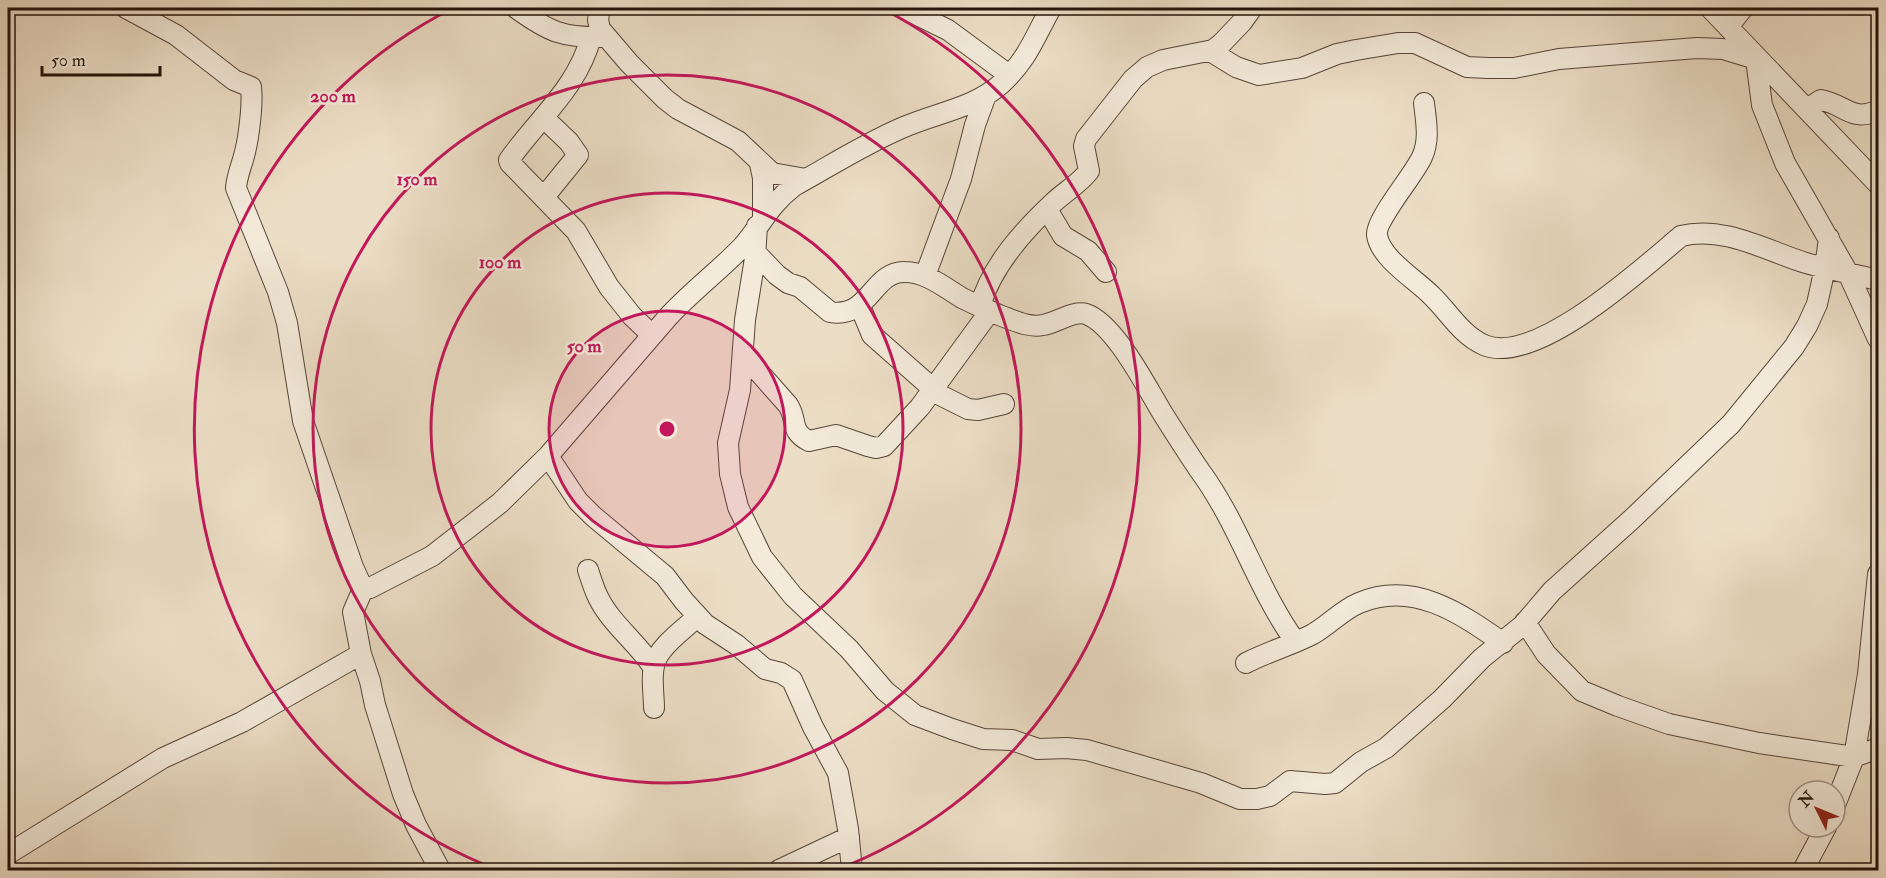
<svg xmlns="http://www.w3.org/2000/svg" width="1886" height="878" viewBox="0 0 1886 878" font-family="'IM FELL Double Pica',serif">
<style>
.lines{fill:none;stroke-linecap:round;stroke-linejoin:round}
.minor-casing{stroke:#574639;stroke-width:22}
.minor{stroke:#f3eada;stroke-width:20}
.ring{fill:none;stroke:#c2185b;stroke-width:3}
.centre{fill:#c2185b;stroke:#f3eada;stroke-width:3}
.ring-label{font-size:18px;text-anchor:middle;font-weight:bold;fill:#c2185b;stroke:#f3eada;stroke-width:5;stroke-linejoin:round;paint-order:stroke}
</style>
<rect width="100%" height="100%" fill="#ecdec6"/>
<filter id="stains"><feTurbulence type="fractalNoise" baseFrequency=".00333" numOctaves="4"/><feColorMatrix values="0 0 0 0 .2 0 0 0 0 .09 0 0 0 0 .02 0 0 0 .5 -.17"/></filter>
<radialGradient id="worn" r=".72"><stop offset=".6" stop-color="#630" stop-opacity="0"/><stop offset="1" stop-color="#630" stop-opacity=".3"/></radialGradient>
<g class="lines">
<!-- minor casing -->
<g class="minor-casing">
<path id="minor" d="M126,8L176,35L234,80L251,87C253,103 249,136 245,152C242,165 237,175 236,188L278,292L287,323L303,421L353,567L363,589
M516,8C549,32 563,38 604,37
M600,8L598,20L600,29L629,63L665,99L678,109L738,141L772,173L806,179
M903,8L948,30L1009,75
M1710,8L1878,184
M1728,27L1743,8
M591,37C578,87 538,119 509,160L510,163L576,231L609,287L632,316L652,335
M1749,49L1756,59L1762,105L1785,163L1848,273L1878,339
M1210,51L1236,67L1259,75L1302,68L1337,54L1356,50L1398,43H1415L1467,67L1488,68H1514L1559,59L1697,48L1723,49L1756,59
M1424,103C1426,121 1430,140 1422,157C1414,175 1375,220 1377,235C1380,258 1415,279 1431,295C1448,311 1461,335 1484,345C1535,367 1643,268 1681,236C1723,225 1767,251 1806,263C1830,270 1854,274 1878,280
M1807,109L1821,100C1845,104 1852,123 1878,110
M760,164L763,178V218
M544,197L578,155L569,142L544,118
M1047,209L1063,236L1088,251L1106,272
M757,226L755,258L745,320L740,390L728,443L730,474L738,507L762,557L793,596L849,649L885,691L915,715L952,729L983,739L1012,740L1038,749L1066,748L1087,750L1201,783L1240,799H1257L1270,796L1290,781L1325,784L1335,783L1361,762L1386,748L1442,699L1482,658L1523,625L1552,591L1632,519L1731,424L1794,347L1807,326L1817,304L1825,268L1829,238
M755,252L777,275L788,283L800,287L830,312C870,319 872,271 905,272C926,272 944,287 962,298C974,304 987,310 999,315C1013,320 1028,328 1043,325C1056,323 1074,310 1086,314C1115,324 1147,388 1163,414C1175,433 1187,452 1200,471C1239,524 1257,588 1295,641
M925,276L961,179L975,125L986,95
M860,306L872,335L940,395L968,409L978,410L1004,404
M980,307C991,266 1024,230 1054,202C1066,191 1080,183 1089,171L1084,146L1086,139L1133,79L1147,67L1163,60L1213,50L1221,44L1242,22L1252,8
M743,354L788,405C798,420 789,431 809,441L836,435L868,446L876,448L884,446L920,407L990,311
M548,456L578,501L593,516L665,576L684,601L705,624L737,645L765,669L781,673L792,680L813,727L838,773L848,829L852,870
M588,570C591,579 594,589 598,597C611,624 637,642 653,667
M1525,622L1546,654L1582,691L1618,706L1669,724L1759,743L1854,757L1878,748
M1246,663C1267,652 1292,645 1313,634C1329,625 1342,610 1359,603C1413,580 1460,613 1503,643
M654,708C654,695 651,679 654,666C657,648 684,629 697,617
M1835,805L1854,757L1868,674L1878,574
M8,854L163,758L242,722L361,654
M440,870L416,825L403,794L375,705L370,681L361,654L353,612L363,589L370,588L432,556L500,503L548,456L668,317C692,291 719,271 743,246C762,224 769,205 794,186C830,166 866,143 904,127C936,113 974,108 1001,84C1028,59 1034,38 1051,8
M779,870L849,837
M1803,870L1826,827"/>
</g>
<!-- minor -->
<use href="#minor" class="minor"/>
</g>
<!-- distance rings -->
<circle cx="667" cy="429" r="118" fill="#c2185b" fill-opacity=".12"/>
<g class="ring">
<circle cx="667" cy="429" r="118"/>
<circle cx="667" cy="429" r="236"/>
<circle cx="667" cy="429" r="354"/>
<path d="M498 870A472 472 0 0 1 453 8M881 8A472 472 0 0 1 836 870"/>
</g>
<circle cx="667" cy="429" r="9" class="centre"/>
<g class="ring-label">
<text x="333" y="102">200 m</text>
<text x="417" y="185">150 m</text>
<text x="500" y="268">100 m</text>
<text x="584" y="352">50 m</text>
</g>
<!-- margin -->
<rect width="1886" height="878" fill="none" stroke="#ecdec6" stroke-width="30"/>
<rect x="9" y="9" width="1868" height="860" fill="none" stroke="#25130a" stroke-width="3"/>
<rect x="15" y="15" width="1856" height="848" fill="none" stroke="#25130a" stroke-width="1.5"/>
<!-- north arrow -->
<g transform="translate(1817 809) rotate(313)"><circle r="28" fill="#f3eada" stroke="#a19487" stroke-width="1.5"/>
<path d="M0-4.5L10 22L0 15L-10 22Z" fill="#8f2418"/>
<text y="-9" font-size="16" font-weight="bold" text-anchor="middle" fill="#25130a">N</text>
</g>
<!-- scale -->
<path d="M42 66v9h118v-9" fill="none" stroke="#25130a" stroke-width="3"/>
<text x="51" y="66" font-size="18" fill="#25130a" stroke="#f3eada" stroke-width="4.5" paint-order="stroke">50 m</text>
<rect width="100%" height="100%" filter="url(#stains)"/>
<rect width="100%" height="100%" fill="url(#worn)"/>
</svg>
